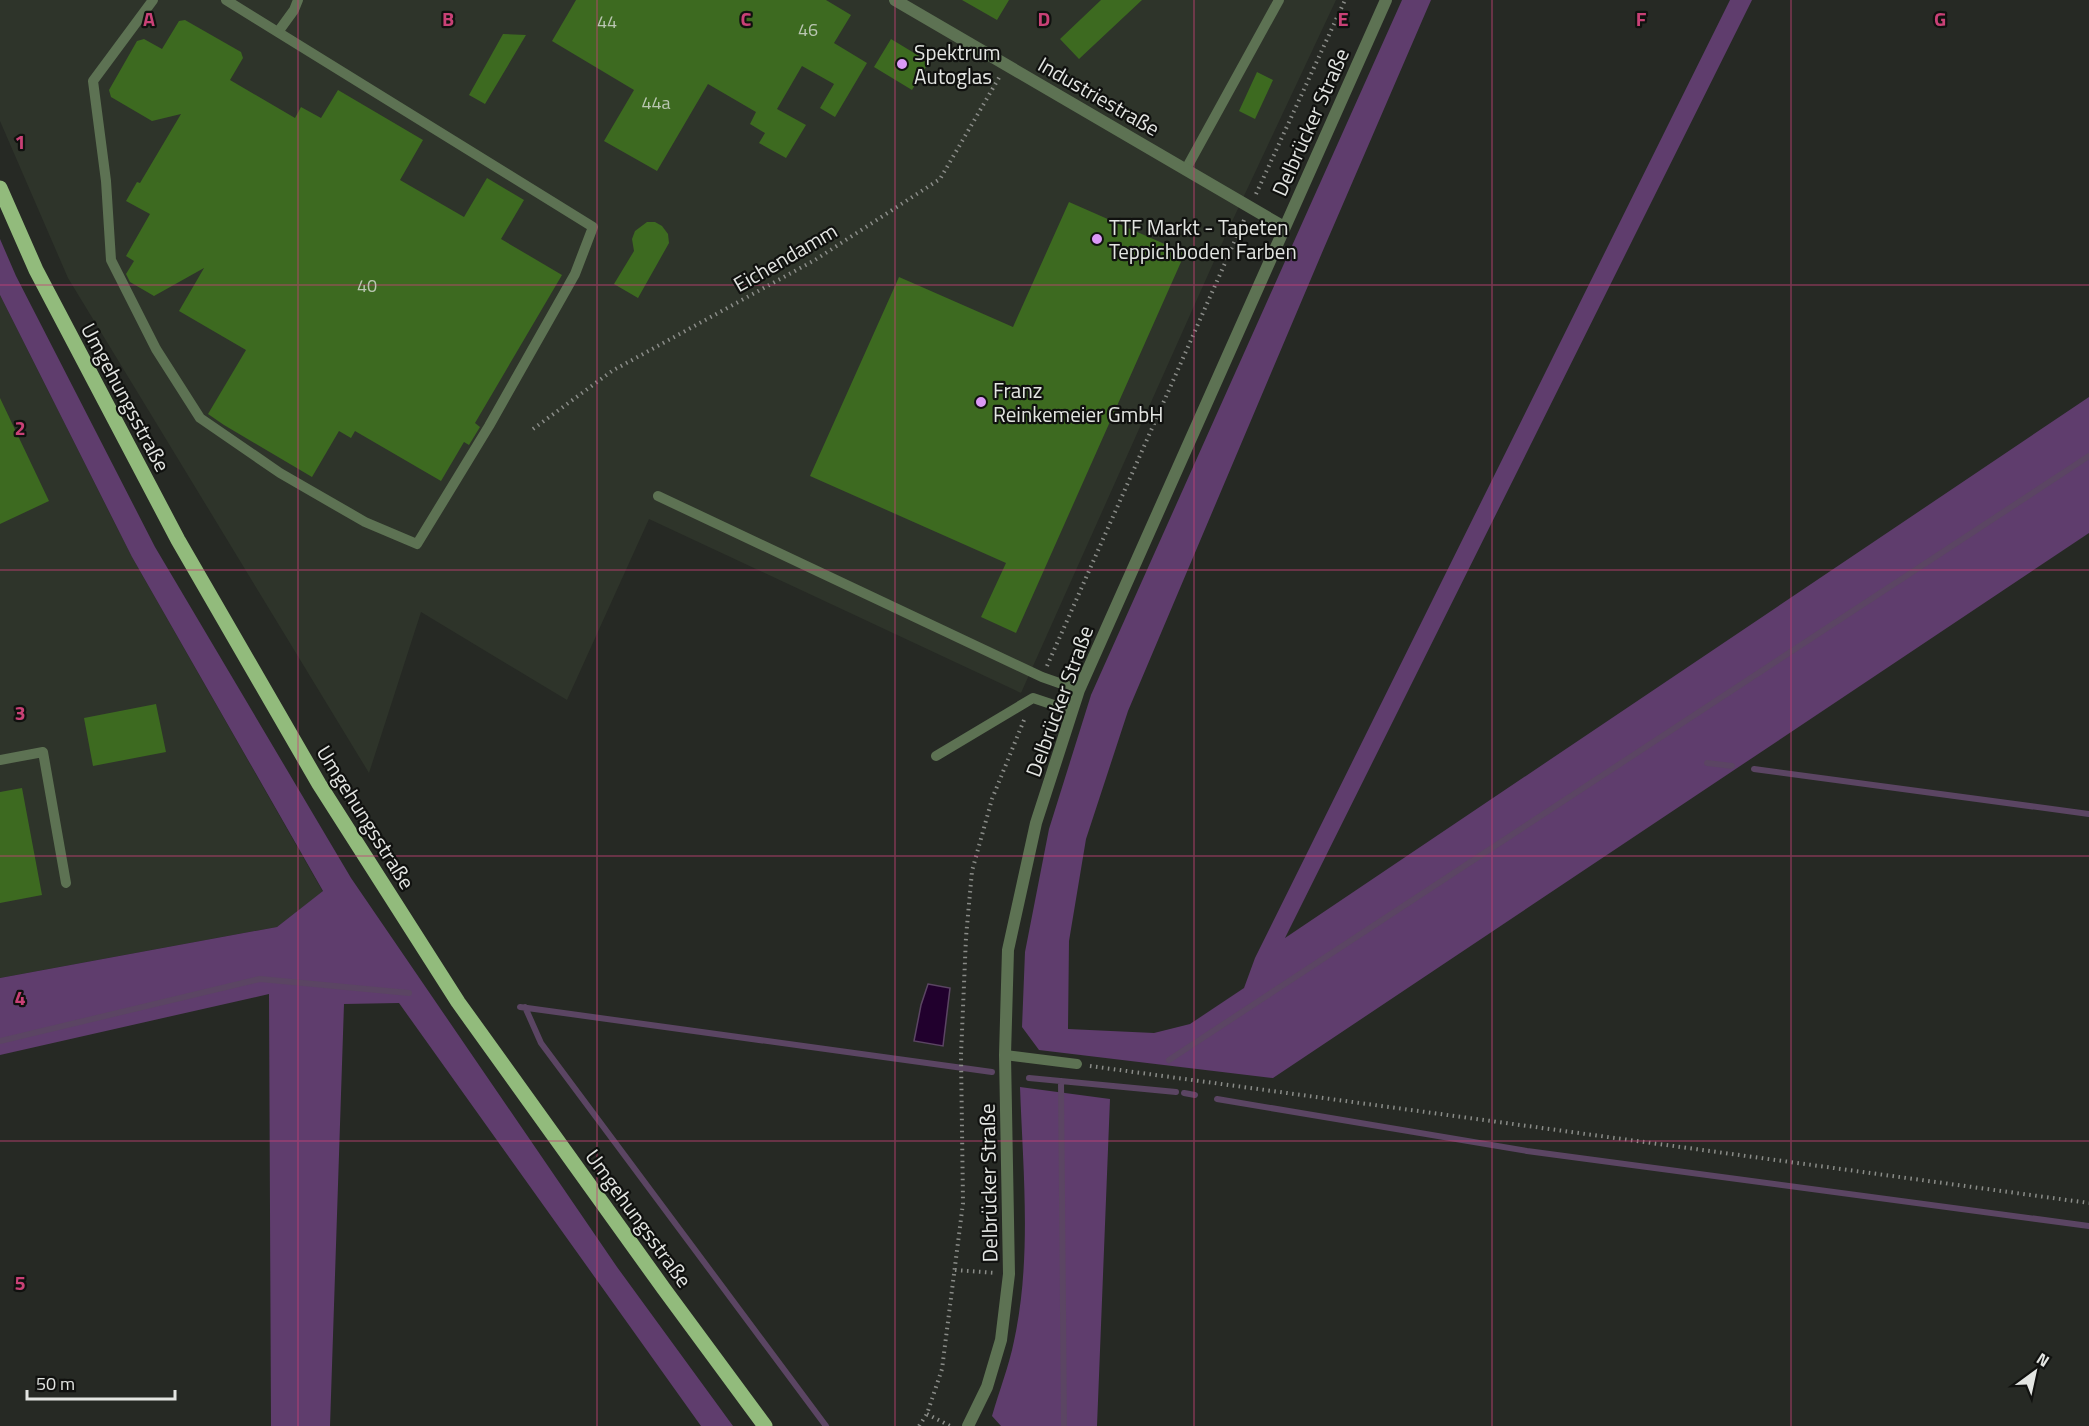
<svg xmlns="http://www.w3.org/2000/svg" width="2089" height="1426" viewBox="0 0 2089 1426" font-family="'Titillium Web',sans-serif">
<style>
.built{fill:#2e342a}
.green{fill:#5f3d6d}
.water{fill:#21002d;stroke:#5b4563;stroke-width:1.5}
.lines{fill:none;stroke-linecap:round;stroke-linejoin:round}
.stream{stroke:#5b4563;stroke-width:6}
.building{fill:#3d6a20}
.path{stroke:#8a8c88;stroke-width:4;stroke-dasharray:1.5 4.5;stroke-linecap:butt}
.lane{stroke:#5d7253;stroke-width:10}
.street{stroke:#5d7253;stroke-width:12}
.primary{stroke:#92bb7c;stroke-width:15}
.grid{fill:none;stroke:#c94176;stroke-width:1.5;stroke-opacity:0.55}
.poi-dot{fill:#db99f6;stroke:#10110f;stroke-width:2}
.labels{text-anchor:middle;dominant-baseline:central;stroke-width:4.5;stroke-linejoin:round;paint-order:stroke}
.number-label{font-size:18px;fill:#bac6b2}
.poi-label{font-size:21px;fill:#e3e5e2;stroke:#10110f;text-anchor:start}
.street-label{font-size:21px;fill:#e3e5e2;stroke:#10110f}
.grid-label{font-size:20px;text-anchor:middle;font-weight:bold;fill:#c94176;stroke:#10110f;stroke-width:4.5;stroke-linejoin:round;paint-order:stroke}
</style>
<rect width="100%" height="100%" fill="#262924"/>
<!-- built -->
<path class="built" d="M0,0H1336L1228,230L1021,693L649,519L567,700L421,612L369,773L68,278L0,121Z
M0,295L132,557L323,892L277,927L0,978Z"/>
<!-- green -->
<path class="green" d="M1402,0H1431L1324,248L1128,711L1086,839L1069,941L1068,1029L1154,1033L1190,1024L1244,988L1255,958L1730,0H1752L1285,938L2089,397V533L1273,1078L1039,1050L1022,1027L1025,952L1049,829L1091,695Z
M0,239L16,276L155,547L351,878L617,1267L733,1426H701L399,1003L344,1004L330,1426H271L269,994L0,1055V978L277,927L323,891L132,557L0,295Z
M1020,1087L1110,1099L1097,1426H1001L992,1416C999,1391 1009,1366 1014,1341C1032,1258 1023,1171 1020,1087Z"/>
<!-- water -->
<path class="water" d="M928,984L950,988L943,1046L914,1041L921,1005Z"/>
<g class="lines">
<!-- stream -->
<path class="stream" d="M1707,763L1732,766
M1754,769L2089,814
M520,1007L992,1072
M525,1007L541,1043L826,1426
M0,1041L260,979L409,993
M1169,1060L2089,456
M1029,1078L1176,1092
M1061,1081L1064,1426
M1184,1093L1195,1095
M1217,1099L1527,1151L2089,1226"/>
</g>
<!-- building -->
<path class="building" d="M576,0H826L851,15L834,43L867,63L835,117L820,108L834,84L802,66L777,109L806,125L786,158L759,143L765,133L750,124L756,112L708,84L657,171L604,141L634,90L552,41Z
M962,0H1009L997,20Z
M1101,0H1142L1079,59L1060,39Z
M185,20L241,52L243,58L230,80L295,118L301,107L321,118L338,90L423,140L400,180L464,217L487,178L524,200L501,239L562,275L475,423L480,427L469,445L464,442L441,481L355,431L351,438L339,431L312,477L224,425L208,414L246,350L179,311L204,268L154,296L130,282L126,274L134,261L126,256L150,214L126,201L137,182L140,183L181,114L152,121L111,97L109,90L137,41L144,39L162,49L179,21Z
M503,34L526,35L485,104L469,95Z
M891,39L929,62L912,90L874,67Z
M1257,72L1273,80L1255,119L1239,111Z
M1069,202L1185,253L1016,633L981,617L1006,563L810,476L899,277L1013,327Z
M647,222H655L662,226L668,234L669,243L638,298L614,284L634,251L632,239L635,231Z
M0,398L49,501L0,524Z
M156,704L166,752L93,766L84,718Z
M22,788L42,895L0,903V792Z"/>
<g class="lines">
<!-- path -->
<path class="path" d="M1256,194L1345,0
M533,429L612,371L815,260L940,179L1000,76
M1047,666L1244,220
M1090,1066L2089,1203
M955,1270L996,1273
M927,1414L950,1426
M919,1426L927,1414L942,1369L963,1203L961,1055L966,937L972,871L992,799L1024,720"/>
<!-- lane -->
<path class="lane" d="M153,0L93,81L106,181L111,260L156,349L200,418L280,473L365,522L417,544L489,426L575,274L593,227L226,0
M278,32L294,10L298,0
M1186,169L1279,0
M658,496L1042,677L1079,690
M936,756L1033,698L1072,711
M0,760L43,752L66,883
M1005,1055L1077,1064"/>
<!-- street -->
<path class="street" d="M895,0L1284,227
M968,1426L987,1387L1001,1340L1009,1274L1005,1055L1008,950L1036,823L1079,690L1386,0"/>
<!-- primary -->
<path class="primary" d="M0,188L36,270L178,540L319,784L458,1002L664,1289L765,1426"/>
</g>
<!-- grid -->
<path class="grid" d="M298,0V1426M597,0V1426M895,0V1426M1194,0V1426M1492,0V1426M1791,0V1426M0,285H2089M0,570H2089M0,856H2089M0,1141H2089"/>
<!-- markers -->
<g class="poi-dot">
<circle cx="902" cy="64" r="6"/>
<circle cx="1097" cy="239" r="6"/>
<circle cx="981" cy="402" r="6"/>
</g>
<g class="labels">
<!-- number labels -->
<g class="number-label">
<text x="607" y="21">44</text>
<text x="808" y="29">46</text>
<text x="656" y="102">44a</text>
<text x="367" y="285">40</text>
</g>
<!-- poi labels -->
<g class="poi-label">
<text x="914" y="52">Spektrum<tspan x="914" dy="24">Autoglas</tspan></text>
<text x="1109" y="227">TTF Markt - Tapeten<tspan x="1109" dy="24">Teppichboden Farben</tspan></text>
<text x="993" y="390">Franz<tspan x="993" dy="24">Reinkemeier GmbH</tspan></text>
</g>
<!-- street labels -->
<g class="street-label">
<text transform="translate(1099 96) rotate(30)">Industriestraße</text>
<text transform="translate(1310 122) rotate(-66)">Delbrücker Straße</text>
<text transform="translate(785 257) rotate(-30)">Eichendamm</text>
<text transform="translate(126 397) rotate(62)">Umgehungsstraße</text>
<text transform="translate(1059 701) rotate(-70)">Delbrücker Straße</text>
<text transform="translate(366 817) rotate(58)">Umgehungsstraße</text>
<text transform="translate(988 1183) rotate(-91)">Delbrücker Straße</text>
<text transform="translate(639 1218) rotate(54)">Umgehungsstraße</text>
</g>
</g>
<g class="grid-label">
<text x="149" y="26">A</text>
<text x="448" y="26">B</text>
<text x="746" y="26">C</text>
<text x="1044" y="26">D</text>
<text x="1343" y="26">E</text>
<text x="1641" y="26">F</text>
<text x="1940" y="26">G</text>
<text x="20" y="149">1</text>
<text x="20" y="435">2</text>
<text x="20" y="720">3</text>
<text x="20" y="1005">4</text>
<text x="20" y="1290">5</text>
</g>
<!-- north arrow -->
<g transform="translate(2035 1372) rotate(33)" stroke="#10110f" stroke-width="4.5" paint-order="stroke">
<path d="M0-4.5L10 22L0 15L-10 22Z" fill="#e3e5e2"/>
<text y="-9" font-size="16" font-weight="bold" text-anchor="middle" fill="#e3e5e2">N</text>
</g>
<!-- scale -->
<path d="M27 1390v9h148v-9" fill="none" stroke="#e3e5e2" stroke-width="3"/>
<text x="36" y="1390" font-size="18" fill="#e3e5e2" stroke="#10110f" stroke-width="4.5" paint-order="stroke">50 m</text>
</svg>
